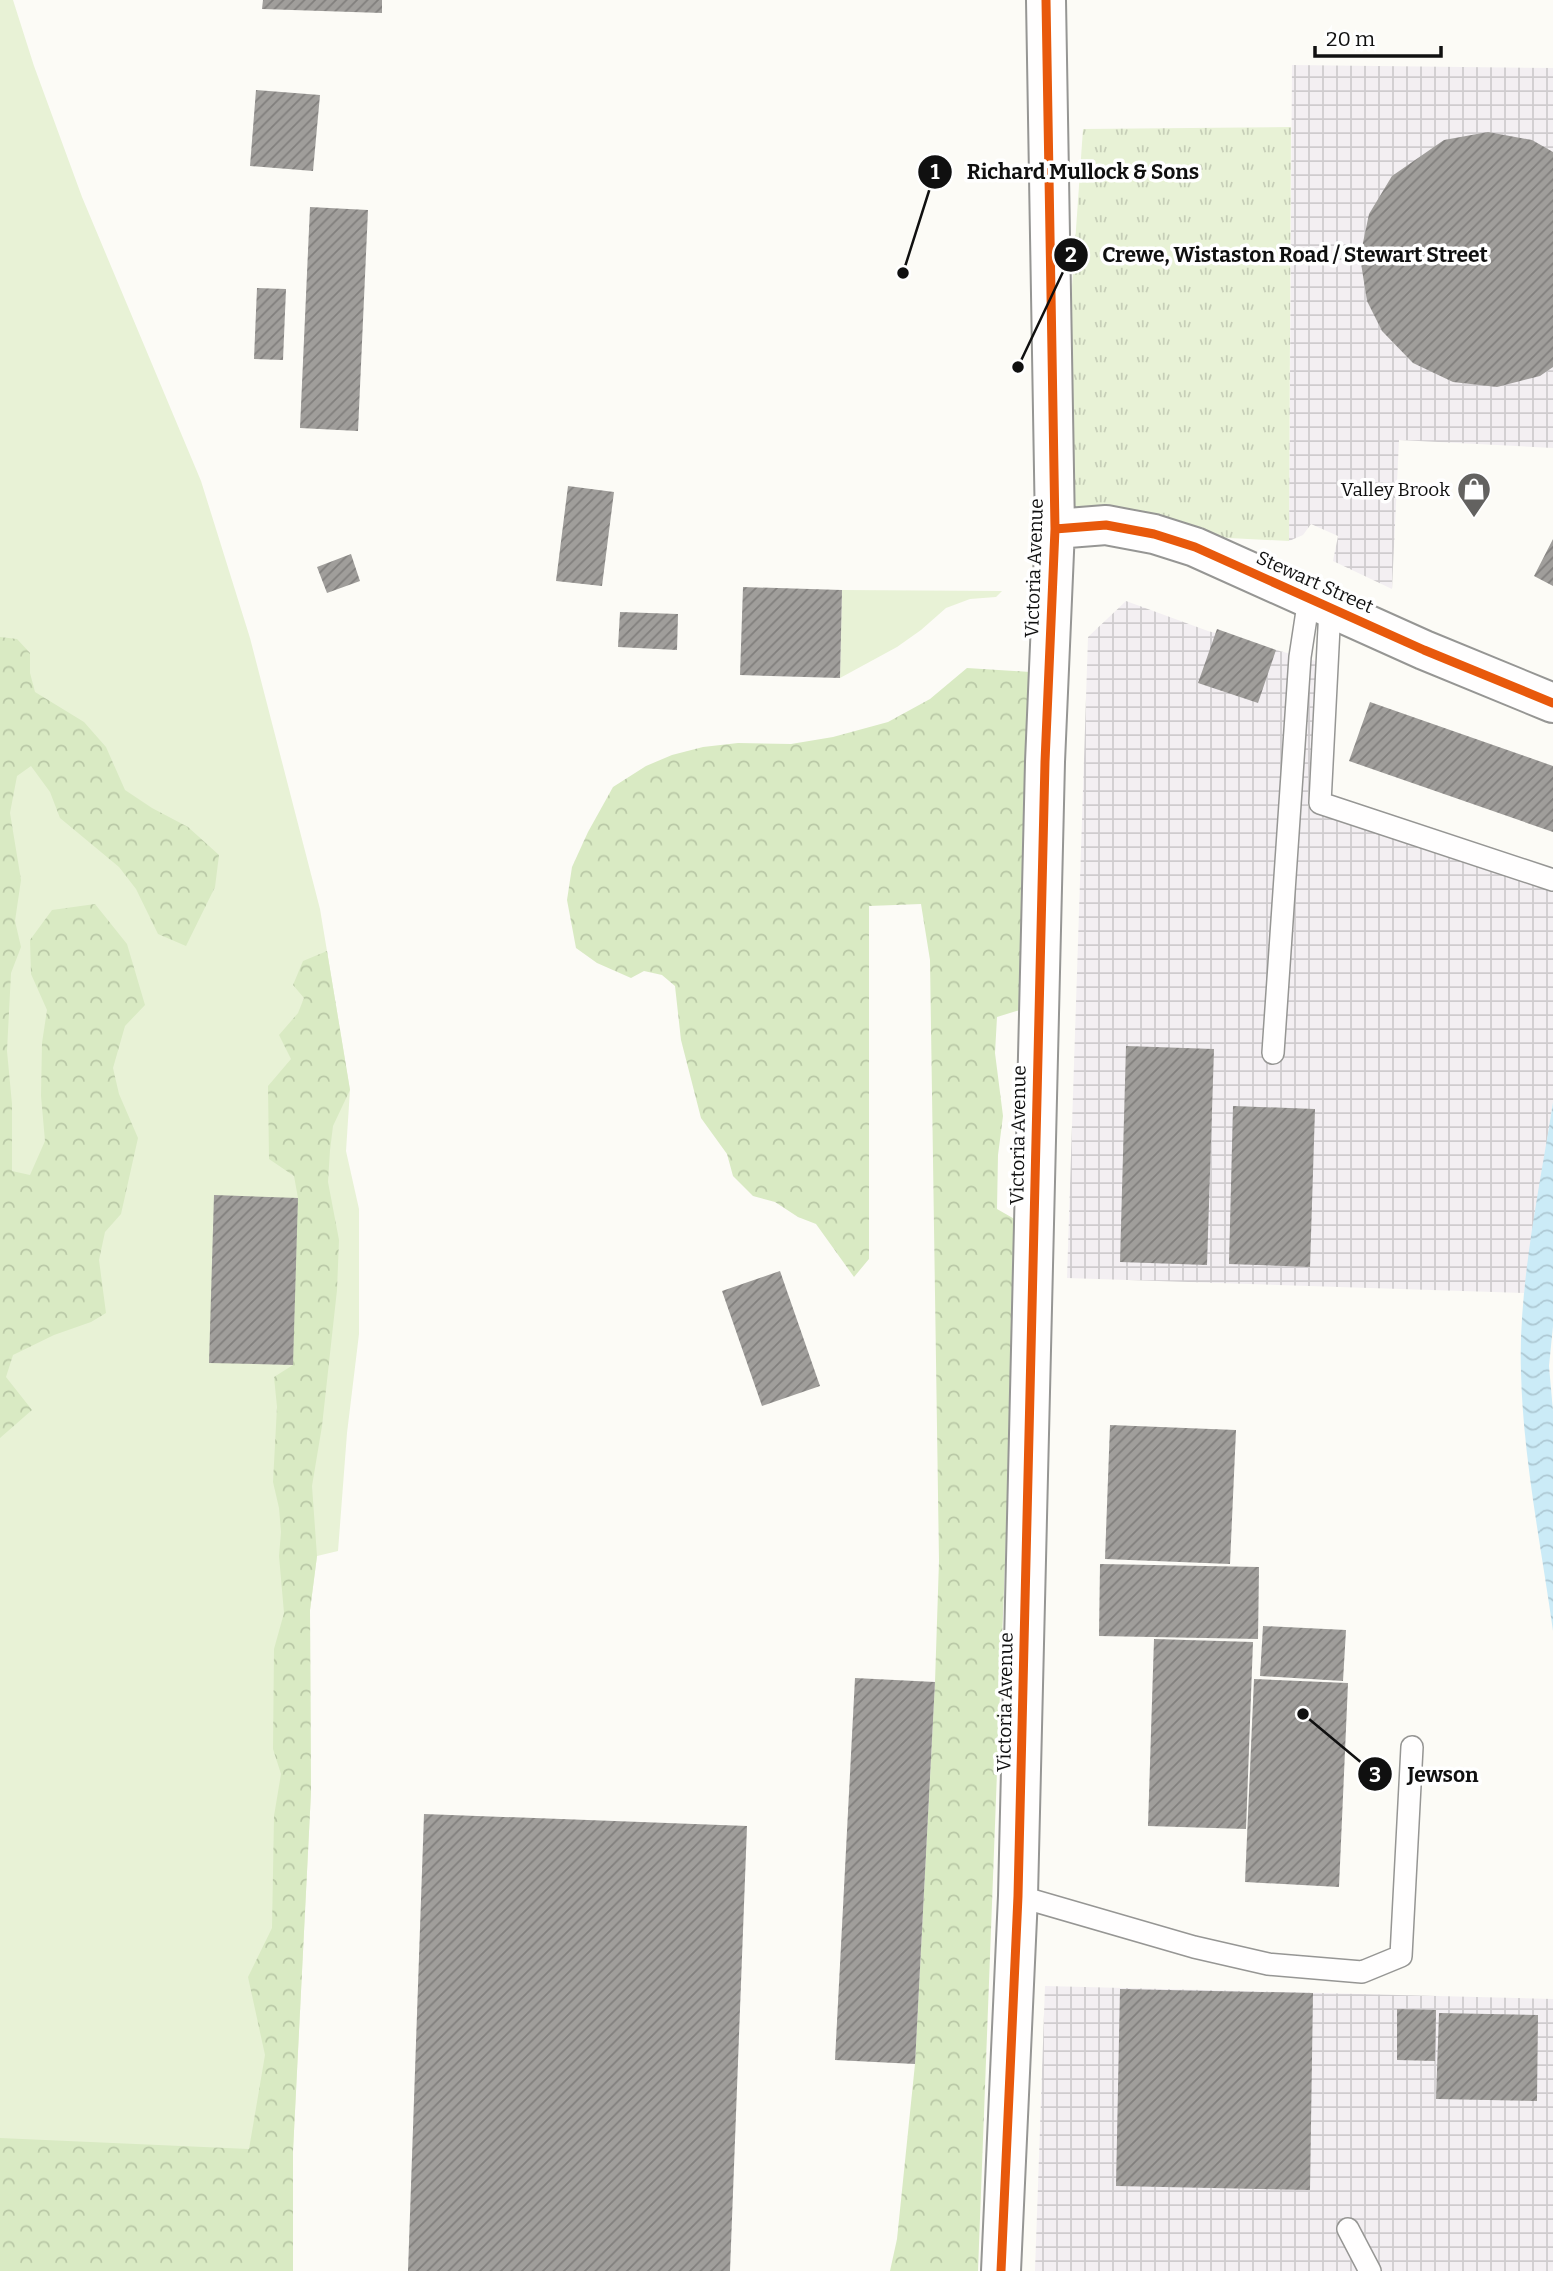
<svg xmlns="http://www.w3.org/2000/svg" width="1553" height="2271" viewBox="0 0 1553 2271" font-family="Bitter,serif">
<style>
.industrial{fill:url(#industrial-grid)}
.grass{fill:#e8f2d6}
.forest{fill:url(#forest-crowns)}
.park{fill:url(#park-tufts)}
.water{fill:url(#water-waves)}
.building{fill:url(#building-hatch)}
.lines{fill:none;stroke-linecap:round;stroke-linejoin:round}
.service-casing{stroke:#969694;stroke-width:24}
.tertiary-casing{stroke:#969694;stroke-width:42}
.service{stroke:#fffefe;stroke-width:21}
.tertiary{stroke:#fffefe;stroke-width:38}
.cycleway-casing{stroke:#fff;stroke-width:13}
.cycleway{stroke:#e8590c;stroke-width:9}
.labels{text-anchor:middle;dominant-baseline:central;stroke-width:7;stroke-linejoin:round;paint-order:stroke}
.poi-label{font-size:19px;fill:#101010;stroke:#fff;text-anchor:end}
.street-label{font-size:19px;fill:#101010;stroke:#fff}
.leader{fill:none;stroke:#101010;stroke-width:2.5}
.callout-dot{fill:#101010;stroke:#fff;stroke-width:2.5}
.mark-label{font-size:21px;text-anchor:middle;font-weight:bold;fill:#fff}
.callout-label{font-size:21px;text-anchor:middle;font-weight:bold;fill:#101010;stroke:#fff;stroke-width:7;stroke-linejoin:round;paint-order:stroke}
</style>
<defs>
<pattern id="industrial-grid" width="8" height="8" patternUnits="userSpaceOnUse" patternTransform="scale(1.75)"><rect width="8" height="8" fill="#f3eff2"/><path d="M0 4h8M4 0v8" fill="none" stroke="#cfccce"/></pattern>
<pattern id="forest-crowns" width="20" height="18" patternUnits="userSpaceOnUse" patternTransform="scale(1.75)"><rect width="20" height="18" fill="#d9eac3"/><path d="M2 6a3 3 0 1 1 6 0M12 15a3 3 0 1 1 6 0" fill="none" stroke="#b9c8a6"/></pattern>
<pattern id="park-tufts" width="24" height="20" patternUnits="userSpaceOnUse" patternTransform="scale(1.75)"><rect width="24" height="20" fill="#e8f2d6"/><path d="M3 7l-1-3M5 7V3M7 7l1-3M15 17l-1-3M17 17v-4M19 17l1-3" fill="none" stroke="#c6ceb7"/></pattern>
<pattern id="water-waves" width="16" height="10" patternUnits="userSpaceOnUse" patternTransform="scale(1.75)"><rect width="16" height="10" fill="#cbebf7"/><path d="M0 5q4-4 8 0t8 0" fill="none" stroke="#adc8d3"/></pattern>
<pattern id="building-hatch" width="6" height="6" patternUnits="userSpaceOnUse" patternTransform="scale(1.75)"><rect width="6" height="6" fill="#a09e9b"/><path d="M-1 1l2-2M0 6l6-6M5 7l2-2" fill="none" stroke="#817f7d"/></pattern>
</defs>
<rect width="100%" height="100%" fill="#fcfbf6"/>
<!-- industrial -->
<path class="industrial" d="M1292,65L1553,68V448L1399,440L1392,589L1333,561L1338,536L1311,524L1303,535L1289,541Z
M1126,601L1208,631L1316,661L1308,807L1553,889V1102L1524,1293L1067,1278L1088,637Z
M1045,1986L1553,1999V2271H1035Z"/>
<!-- grass -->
<path class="grass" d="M0,0H13L34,66L82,197L201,481L250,638L320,909L350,1090L346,1151L359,1209V1334L347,1433L338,1551L317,1556L310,1610L311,1792L293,2151V2271H0Z
M842,590L1002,591L996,597L970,599L946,608L921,630L897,647L840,678Z"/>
<!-- forest -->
<path class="forest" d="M0,637L17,639L30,653V673L35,692L84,722L106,747L125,790L152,808L188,827L219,855L215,887L186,946L158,934L136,889L119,867L60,818L50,792L31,766L17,776L10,813L21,880L15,921L21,947L11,973L7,1051L12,1104V1171L30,1175L45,1141L41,1096L42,1043L47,1010L31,974L30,940L52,910L95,904L127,944L145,1005L125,1026L113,1068L119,1094L138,1138L121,1214L105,1232L99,1260L106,1313L91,1322L54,1335L13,1355L6,1377L32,1410L0,1438Z
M967,668L1030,672L1023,1009L997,1017L995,1053L1003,1116L998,1155L997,1209L1018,1221L978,2271H890L897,2239L915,2064L935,1682L939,1561L930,960L921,904L869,906V1259L854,1277L816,1224L798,1217L775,1202L753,1196L733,1176L727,1154L701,1118L681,1040L675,986L662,975L644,971L631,978L597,963L576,948L567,900L572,867L588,832L613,787L646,766L672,755L703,747L738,743L791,744L833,737L888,722L930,699Z
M327,951L350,1090L333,1126L330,1150L328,1182L339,1240L337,1290L322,1426L312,1486L317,1556L310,1610L311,1792L293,2151V2271H0V2138L249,2149L265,2055L248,1977L272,1928L274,1816L281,1774L273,1749L274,1649L284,1613L279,1556L281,1532L279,1508L273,1482L277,1407L274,1377L293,1365L298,1198L294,1176L269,1159L268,1086L291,1059L279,1035L298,1013L304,998L293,985L303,961Z"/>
<!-- park -->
<path class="park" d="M1291,127L1289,541L1055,529L1083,129Z"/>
<!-- water -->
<path class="water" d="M1553,1102V1326L1549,1366L1553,1411V1631C1541,1545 1523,1458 1521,1372C1518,1286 1540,1187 1553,1102Z"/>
<!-- building -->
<path class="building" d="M263,0H382V13L262,9Z
M256,90L320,95L313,171L250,166Z
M1488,132L1532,140L1553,152V367L1540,376L1497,387L1453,382L1413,363L1382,331L1367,301L1360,257L1369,214L1392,176L1444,140Z
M310,207L368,210L358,431L300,428Z
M257,288L286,289L283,360L254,359Z
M568,486L614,492L602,586L556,581Z
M1553,539V586L1534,576Z
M351,554L360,581L327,593L317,567Z
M743,587L842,590L840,678L740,675Z
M620,612L678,614L677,650L618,647Z
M1217,629L1276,650L1258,703L1198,683Z
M1370,702L1553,766V832L1349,761Z
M1126,1046L1214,1049L1207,1265L1120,1262Z
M1233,1106L1315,1109L1310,1267L1229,1264Z
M214,1195L298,1198L293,1365L209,1363Z
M780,1271L820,1386L762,1406L722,1291Z
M1110,1425L1236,1430L1230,1564L1105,1559Z
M1100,1564L1259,1567L1258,1639L1099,1636Z
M1263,1626L1346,1630L1343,1681L1260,1676Z
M1154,1639L1253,1642L1246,1829L1148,1826Z
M855,1678L935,1682L915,2064L835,2060Z
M1254,1679L1348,1683L1339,1887L1245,1882Z
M424,1814L747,1826L730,2271H408Z
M1120,1989L1313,1993L1310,2190L1116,2186Z
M1397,2009L1436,2010L1435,2061L1397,2060Z
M1439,2013L1538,2015L1537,2101L1436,2099Z"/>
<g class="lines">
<!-- service casing -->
<g class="service-casing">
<path id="service" d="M1330,608L1320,803L1553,880
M1273,1053L1300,657L1309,598
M1018,1896L1194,1947L1268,1964L1362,1972L1401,1956L1412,1747
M1348,2229L1370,2271"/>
</g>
<!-- tertiary casing -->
<g class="tertiary-casing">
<path id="tertiary" d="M1055,529L1106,525L1154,534L1195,547L1424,650L1553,703
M1001,2271L1018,1896L1045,762L1055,529L1046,0"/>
</g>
<!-- service -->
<use href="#service" class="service"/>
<!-- tertiary -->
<use href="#tertiary" class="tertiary"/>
<!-- cycleway casing -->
<g class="cycleway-casing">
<path id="cycleway" d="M1055,529L1106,525L1154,534L1195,547L1424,650L1553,703
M1001,2271L1018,1896L1045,762L1055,529L1046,0"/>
</g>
<!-- cycleway -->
<use href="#cycleway" class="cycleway"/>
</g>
<!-- icons -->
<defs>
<g id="shop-pin" transform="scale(1.75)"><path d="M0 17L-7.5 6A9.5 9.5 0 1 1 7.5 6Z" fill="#636260" stroke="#fff"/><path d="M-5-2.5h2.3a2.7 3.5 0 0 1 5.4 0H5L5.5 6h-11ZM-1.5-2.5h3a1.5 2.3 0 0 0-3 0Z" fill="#fff"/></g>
</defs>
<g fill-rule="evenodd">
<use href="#shop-pin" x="1474" y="489"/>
</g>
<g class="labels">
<!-- poi labels -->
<g class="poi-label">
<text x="1450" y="489">Valley Brook</text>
</g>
<!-- street labels -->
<g class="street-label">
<text transform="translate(1034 568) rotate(-88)">Victoria Avenue</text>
<text transform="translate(1315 582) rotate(24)">Stewart Street</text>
<text transform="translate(1018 1135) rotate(-89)">Victoria Avenue</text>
<text transform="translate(1005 1702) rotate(-89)">Victoria Avenue</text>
</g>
</g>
<!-- callouts -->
<path class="leader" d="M903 273L935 172M1018 367L1071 255M1303 1714L1375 1774"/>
<g class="callout-dot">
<circle cx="903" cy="273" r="7"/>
<circle cx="1018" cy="367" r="7"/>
<circle cx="1303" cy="1714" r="7"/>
<circle cx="935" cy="172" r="18"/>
<circle cx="1071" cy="255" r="18"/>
<circle cx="1375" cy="1774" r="18"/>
</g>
<g class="mark-label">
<text x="935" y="179">1</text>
<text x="1071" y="262">2</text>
<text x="1375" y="1782">3</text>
</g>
<g class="callout-label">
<text x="1083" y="179">Richard Mullock &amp; Sons</text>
<text x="1295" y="262">Crewe, Wistaston Road / Stewart Street</text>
<text x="1443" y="1782">Jewson</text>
</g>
<!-- scale -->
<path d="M1315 46v10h126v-10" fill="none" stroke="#101010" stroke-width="3.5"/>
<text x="1326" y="46" font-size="21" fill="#101010" stroke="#ffffff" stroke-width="5" paint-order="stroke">20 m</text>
</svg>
